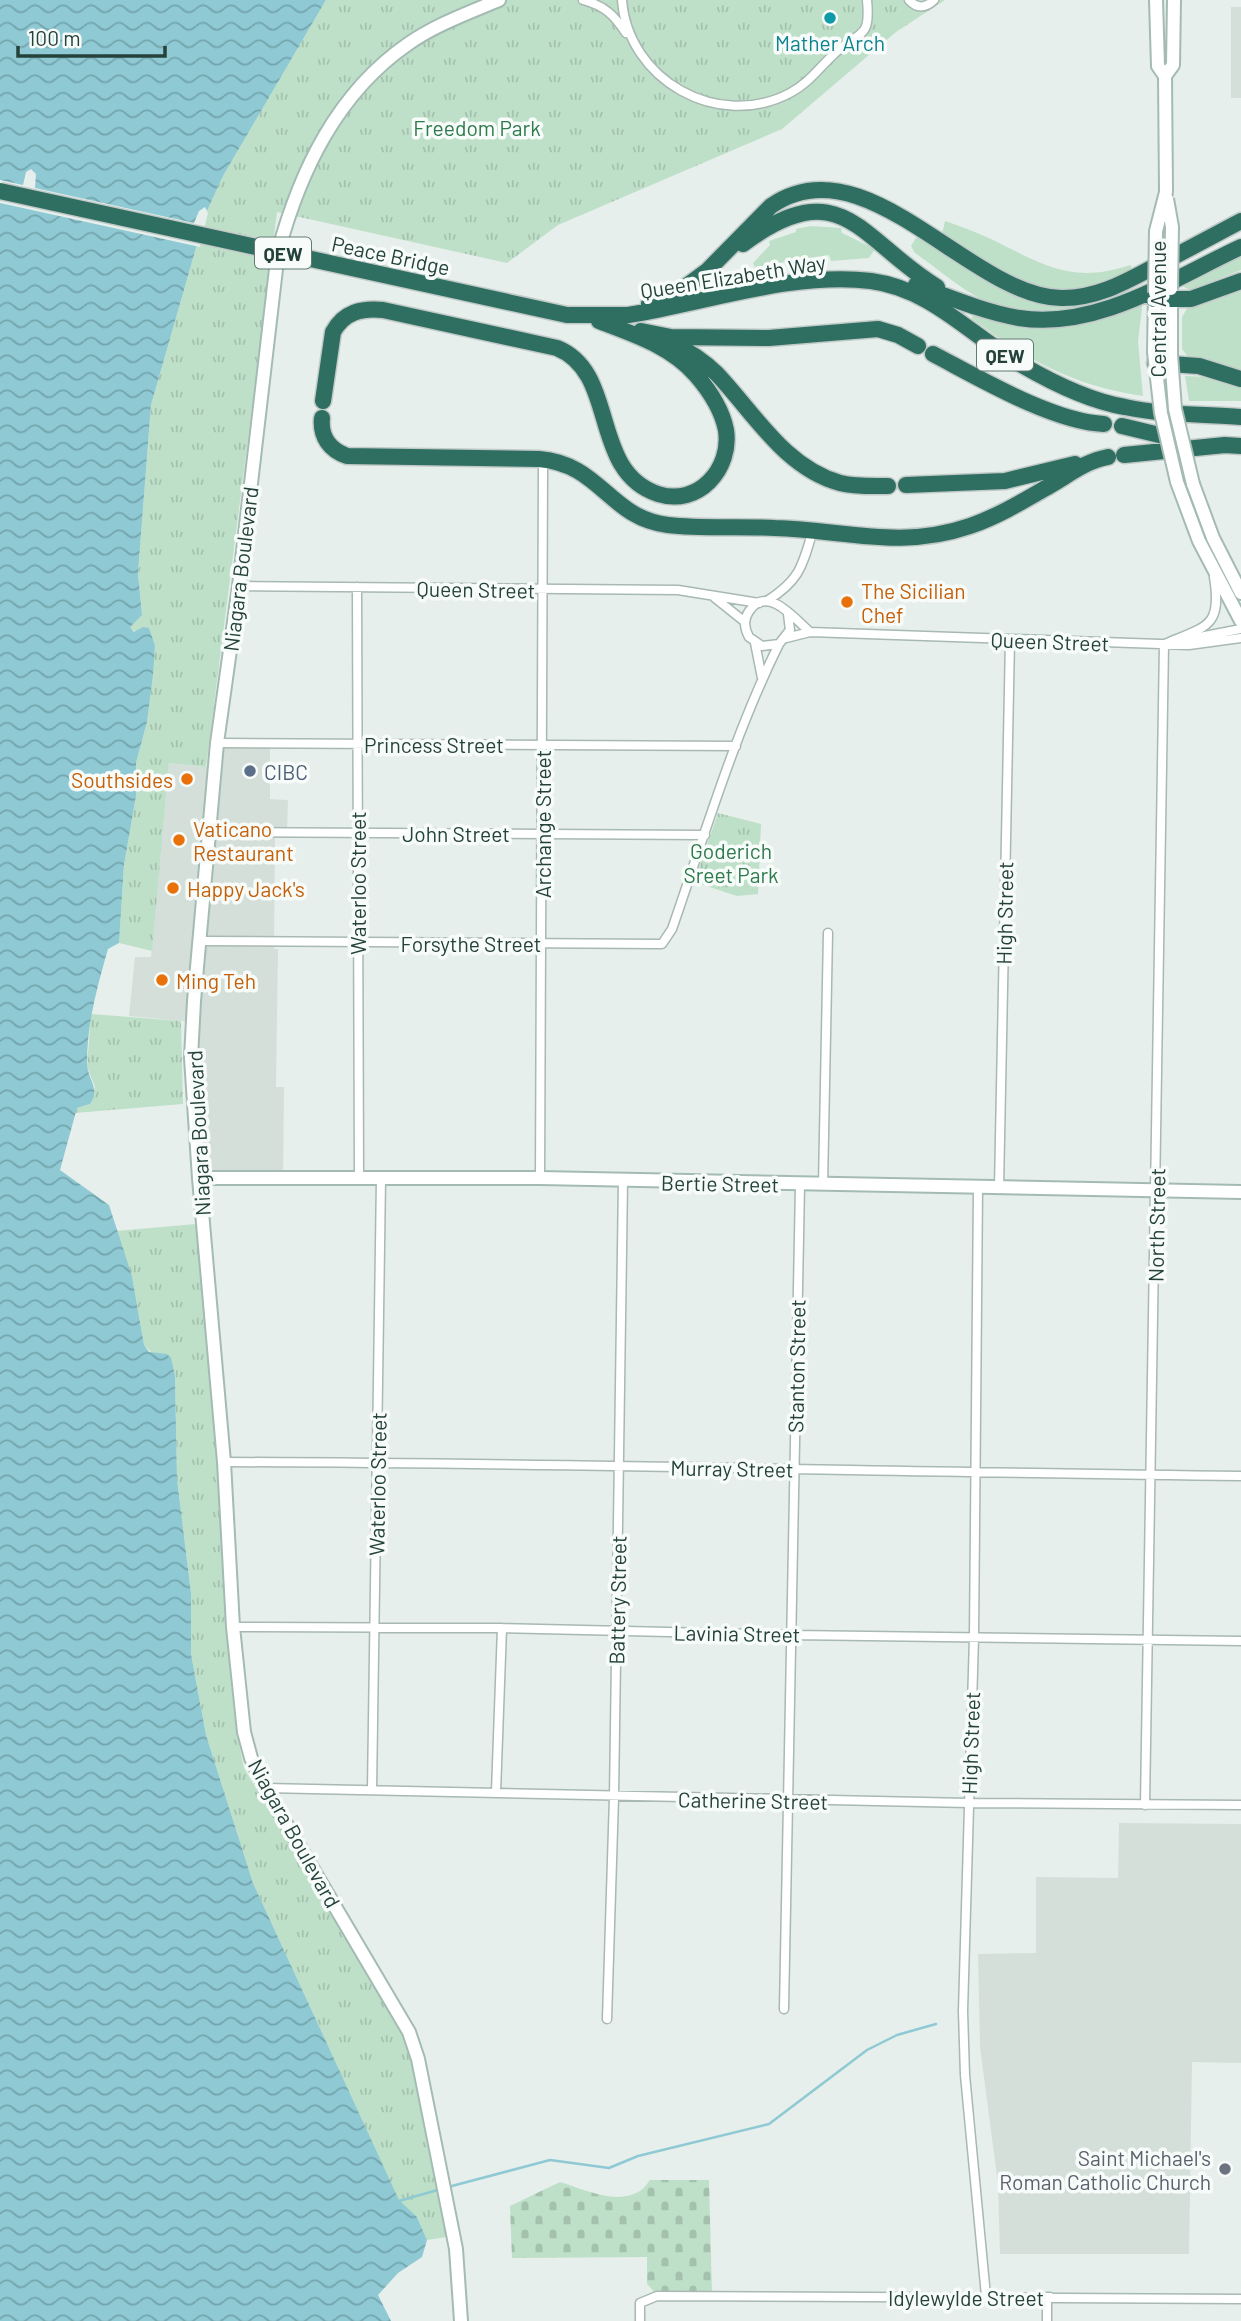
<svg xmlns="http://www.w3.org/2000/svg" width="1241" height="2321" viewBox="0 0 1241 2321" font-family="Barlow,sans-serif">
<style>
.built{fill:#d4dfda}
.grass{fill:#bfe0c8}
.cemetery{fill:url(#cemetery-stones)}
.park{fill:url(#park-tufts)}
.water{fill:url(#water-waves)}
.pier{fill:#e6efeb}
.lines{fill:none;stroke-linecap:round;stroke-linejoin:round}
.stream{stroke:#8ec9d4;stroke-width:2.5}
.street-casing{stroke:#a8b8b2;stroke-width:11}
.secondary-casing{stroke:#a4bbb3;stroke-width:16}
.highway-casing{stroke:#c2cac8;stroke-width:19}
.street{stroke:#fff;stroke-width:8}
.secondary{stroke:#fff;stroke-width:12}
.highway{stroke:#2f6f62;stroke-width:16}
.secondary-bridge-casing{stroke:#a4bbb3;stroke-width:16;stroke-linecap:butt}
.highway-bridge-casing{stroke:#c2cac8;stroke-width:19;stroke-linecap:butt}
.secondary-bridge{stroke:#fff;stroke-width:12}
.highway-bridge{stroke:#2f6f62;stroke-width:16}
.culture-dot{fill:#0f9aa8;stroke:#f7fbf9;stroke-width:2.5}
.food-dot{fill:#e8710a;stroke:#f7fbf9;stroke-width:2.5}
.service-dot{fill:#5c6f8a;stroke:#f7fbf9;stroke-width:2.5}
.worship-dot{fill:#6b7280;stroke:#f7fbf9;stroke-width:2.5}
.labels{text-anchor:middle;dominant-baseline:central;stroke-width:7;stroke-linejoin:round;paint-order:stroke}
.shield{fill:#f7fbf9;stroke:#637a73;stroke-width:2}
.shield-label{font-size:19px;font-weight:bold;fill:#24423a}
.culture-label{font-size:21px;fill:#0d838f;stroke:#f7fbf9}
.park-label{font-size:21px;fill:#2d7a4b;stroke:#f7fbf9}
.street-label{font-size:21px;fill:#24423a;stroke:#f7fbf9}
.food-label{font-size:21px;fill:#c56008;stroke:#f7fbf9;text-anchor:start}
.service-label{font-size:21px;fill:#4e5e75;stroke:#f7fbf9;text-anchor:start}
.worship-label{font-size:21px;fill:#5b616d;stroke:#f7fbf9;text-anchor:end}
</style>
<defs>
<pattern id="cemetery-stones" width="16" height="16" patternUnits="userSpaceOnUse" patternTransform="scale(1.75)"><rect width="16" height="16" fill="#bfe0c8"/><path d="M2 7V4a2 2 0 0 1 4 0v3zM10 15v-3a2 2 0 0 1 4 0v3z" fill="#a4c1ad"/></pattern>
<pattern id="park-tufts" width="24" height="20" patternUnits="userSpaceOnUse" patternTransform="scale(1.75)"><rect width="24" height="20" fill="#bfe0c8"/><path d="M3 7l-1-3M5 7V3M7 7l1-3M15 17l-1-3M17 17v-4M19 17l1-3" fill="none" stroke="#a4c1ad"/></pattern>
<pattern id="water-waves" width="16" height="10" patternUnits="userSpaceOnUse" patternTransform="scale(1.75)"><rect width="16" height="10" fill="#8ec9d4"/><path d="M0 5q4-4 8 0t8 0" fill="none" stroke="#74a5ad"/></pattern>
</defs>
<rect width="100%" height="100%" fill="#e6efeb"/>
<!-- built -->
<path class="built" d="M1231,7H1241V98H1231Z
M217,743H270V799L288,800L287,832L275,833L274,949H278L276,1087H284L283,1178H199L193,1022L129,1016L135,957H151L169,763L214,768Z
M1119,1823L1241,1824V2063L1192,2062L1189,2254H1000L998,2184L980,2047L978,1954L1036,1953V1877L1118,1878Z"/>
<!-- grass -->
<path class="grass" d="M945,221C960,226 976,232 991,239C1042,264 1071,285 1130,265L1133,270C1115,278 1096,288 1076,290C1026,296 982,259 942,234Z
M811,226L841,228L842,233L875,249L869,258L831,261L829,255L808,258L798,262L795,258L757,271L753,263L770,245L769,241L796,232V229Z
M921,237L1031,300L1059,304L1099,299L1101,303C1063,314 1019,319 983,300C959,288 937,268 915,253L911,246L916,238Z
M1241,255V270L1190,290L1182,286V283Z
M1241,286V372L1187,359L1188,357L1182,349V317L1188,307Z
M1143,300L1138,341L1143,396C1071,385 1030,361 971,318L974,315L992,320Z
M1185,376L1208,377L1241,386V401H1189Z"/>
<!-- cemetery -->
<path class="cemetery" d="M650,2180H709L712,2294L659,2297L647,2284V2257L512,2258L510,2206L560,2182C583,2189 615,2205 638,2192C643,2190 647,2184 650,2180Z"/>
<!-- park -->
<path class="park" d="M326,0H945L896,32L782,129L558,225L507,263L277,212L206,767L169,763L152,951L119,943L124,865L136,796V763L147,722L155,646L129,627L142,615L138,573L151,405L206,213L223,176Z
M718,813L761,824L758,894L737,896L694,882Z
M91,1014L181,1021L183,1104L75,1113L77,1108L90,1104L95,1087L87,1067Z
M196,1224C205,1306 215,1389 221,1472C228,1572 223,1669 244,1768L402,2030L411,2057L447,2237L427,2240L417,2217L399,2201L253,1883L206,1735L191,1654V1593L177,1479L175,1376L144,1345L132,1276L116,1231Z"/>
<!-- water -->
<path class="water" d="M0,0H326L223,176L206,213L151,405L138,573L142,615L130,627L134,632L143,627L149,628L155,646L153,674L147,722L136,763V796L124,865L119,943L108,949C97,988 87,1023 87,1063C87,1079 101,1088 90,1104L77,1108L60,1170L109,1205L132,1276L144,1345L149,1352L167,1354L171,1358L175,1376L177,1479L191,1593V1654L206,1735L253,1883L399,2200L417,2217L427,2240L422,2257L398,2273L378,2295L391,2321H0Z"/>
<!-- pier -->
<path class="pier" d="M31,169L36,174L35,188L194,223L199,211L205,207L208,213L200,247L0,203V180L23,185L26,172Z"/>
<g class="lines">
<!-- stream -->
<path class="stream" d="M448,2187L550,2160L609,2168L638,2156L769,2124L867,2050L897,2035L936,2024
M399,2201L441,2189"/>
<!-- street casing -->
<g class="street-casing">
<path id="street" d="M583,0C605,6 614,15 626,33
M622,0C628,80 718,131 790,93C809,83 819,68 834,54C859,30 871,41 867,0
M909,0C917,9 926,8 934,0
M239,586L678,590L759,603
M357,587L359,1178
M715,598L745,622
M767,601C800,580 802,567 813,530
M788,614L790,630L779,644L762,646L749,637C744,628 743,619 750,610C768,585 795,619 810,632
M786,638L810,632L1189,645L1241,638
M1184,640L1241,629
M755,643L762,678
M1167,643C1208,626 1222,626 1214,577
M217,743L736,746
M207,832L705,835
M199,941L662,944L672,929C705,834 734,735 779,644
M540,1178L543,469
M823,1185L828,933
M978,1188L974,1637L963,2011L965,2075L986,2296
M999,1188L1010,639
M224,1462C563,1463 902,1472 1241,1476
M233,1627L502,1628L792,1635L1241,1641
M265,1788L968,1803L1241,1805
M372,1790L381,1178
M496,1792L502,1628
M1145,1805L1164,644
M784,2009L800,1185
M607,2019L614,1797L623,1181
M640,2321V2303L657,2296L1241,2299
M1047,2321V2297H1050"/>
</g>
<!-- secondary casing -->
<g class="secondary-casing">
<path id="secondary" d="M1156,0L1158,66L1165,76L1166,192
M1165,76L1173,65L1174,0
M1154,352L1155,293
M1171,355V293
M1177,482L1199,541L1241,621
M1193,484L1213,538L1241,593
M199,1178H540L1241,1192
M461,2321L456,2249L418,2059L409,2032L265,1788L251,1758L244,1732L233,1627L224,1462L199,1178L191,1058L194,1001L217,743L239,586L278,252C300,171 337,93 408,44C435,25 468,13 499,0"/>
</g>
<!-- highway casing -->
<g class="highway-casing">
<path id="highway" d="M743,244C842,170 860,240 937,287
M705,273L771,206C865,140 971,297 1061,298C1100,299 1132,278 1165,261C1191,248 1216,234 1241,221
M916,285C949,297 984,312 1019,318C1098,330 1172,279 1241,247
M1154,299H1191L1241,281
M649,304L680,291L711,268
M567,315H628L646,312C716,299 799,272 871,281C932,289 971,336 1022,365C1053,383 1089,401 1125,407C1162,415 1203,414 1241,417
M641,331L671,337L769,338L878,329L898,335L918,346
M668,341C685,349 703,360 717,374C754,413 785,468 840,483C856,487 872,486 888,486
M933,354C979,378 1053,422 1104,424
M1155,363L1199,366L1241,379
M323,401L333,332C344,312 361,308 383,310L557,348C619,373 589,471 658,494C698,507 732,469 726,430C722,410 709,390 696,375C671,346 633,334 599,321
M322,418C320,437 330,450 347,456L539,459C601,464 609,518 668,525C703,529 739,526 775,528C845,530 900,550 970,526C999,516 1025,500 1051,485C1070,474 1086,461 1108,457
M1122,426L1180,440
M1124,455L1225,445L1241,446
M906,485L1005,481L1075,464"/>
</g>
<!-- street -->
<use href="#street" class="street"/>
<!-- secondary -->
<use href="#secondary" class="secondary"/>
<!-- highway -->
<use href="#highway" class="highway"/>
<!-- secondary-bridge casing -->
<g class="secondary-bridge-casing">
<path id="secondary-bridge" d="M1167,199L1172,227L1171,289
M1155,293L1156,231L1166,192
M1154,352L1161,413L1177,482
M1171,355L1175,409L1193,484"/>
</g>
<!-- highway-bridge casing -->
<g class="highway-bridge-casing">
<path id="highway-bridge" d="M0,191L567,315"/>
</g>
<!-- secondary-bridge -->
<use href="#secondary-bridge" class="secondary-bridge"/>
<!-- highway-bridge -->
<use href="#highway-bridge" class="highway-bridge"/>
</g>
<!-- markers -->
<circle class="culture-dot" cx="830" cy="18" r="7"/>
<g class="food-dot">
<circle cx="847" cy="602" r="7"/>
<circle cx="187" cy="779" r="7"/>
<circle cx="179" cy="840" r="7"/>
<circle cx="173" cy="888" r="7"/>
<circle cx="162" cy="980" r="7"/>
</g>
<circle class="service-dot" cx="250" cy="771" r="7"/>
<circle class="worship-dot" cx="1225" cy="2169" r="7"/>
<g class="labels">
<!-- shield labels -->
<g class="shield">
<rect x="255" y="237.5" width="56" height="31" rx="5"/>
<rect x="977" y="339.5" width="56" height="31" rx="5"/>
</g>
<g class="shield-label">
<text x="283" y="253">QEW</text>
<text x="1005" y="355">QEW</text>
</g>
<!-- culture labels -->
<g class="culture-label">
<text x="830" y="42">Mather Arch</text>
</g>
<!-- park labels -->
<g class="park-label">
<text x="477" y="127">Freedom Park</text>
<text x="731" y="850">Goderich<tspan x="731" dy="24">Sreet Park</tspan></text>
</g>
<!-- street labels -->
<g class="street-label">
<text transform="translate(391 255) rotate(12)">Peace Bridge</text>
<text transform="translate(733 276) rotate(-9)">Queen Elizabeth Way</text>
<text transform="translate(1157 309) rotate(-90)">Central Avenue</text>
<text transform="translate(240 569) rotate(-83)">Niagara Boulevard</text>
<text transform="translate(476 589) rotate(1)">Queen Street</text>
<text transform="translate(1050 641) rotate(2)">Queen Street</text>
<text x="434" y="744">Princess Street</text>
<text transform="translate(542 824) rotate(-90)">Archange Street</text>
<text x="456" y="833">John Street</text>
<text transform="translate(357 883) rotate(-90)">Waterloo Street</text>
<text transform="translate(1004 913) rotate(-89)">High Street</text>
<text x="471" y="943">Forsythe Street</text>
<text transform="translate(198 1133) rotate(-93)">Niagara Boulevard</text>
<text transform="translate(720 1183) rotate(1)">Bertie Street</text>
<text transform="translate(1156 1225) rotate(-89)">North Street</text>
<text transform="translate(796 1366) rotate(-89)">Stanton Street</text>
<text transform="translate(732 1468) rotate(1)">Murray Street</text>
<text transform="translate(377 1484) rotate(-89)">Waterloo Street</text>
<text transform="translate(617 1600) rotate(-89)">Battery Street</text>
<text transform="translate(737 1633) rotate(1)">Lavinia Street</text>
<text transform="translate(970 1743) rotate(-88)">High Street</text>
<text transform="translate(753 1800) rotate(1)">Catherine Street</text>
<text transform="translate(295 1833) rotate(61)">Niagara Boulevard</text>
<text x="966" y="2297">Idylewylde Street</text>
</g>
<!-- food labels -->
<g class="food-label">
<text x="861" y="590">The Sicilian<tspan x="861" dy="24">Chef</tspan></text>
<text x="173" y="779" text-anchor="end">Southsides</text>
<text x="193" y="828">Vaticano<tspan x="193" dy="24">Restaurant</tspan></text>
<text x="187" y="888">Happy Jack's</text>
<text x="176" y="980">Ming Teh</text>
</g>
<!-- service labels -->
<g class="service-label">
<text x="264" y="771">CIBC</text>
</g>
<!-- worship labels -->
<g class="worship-label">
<text x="1211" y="2157">Saint Michael's<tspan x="1211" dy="24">Roman Catholic Church</tspan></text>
</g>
</g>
<!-- scale -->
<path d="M18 46v10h147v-10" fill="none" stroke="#24423a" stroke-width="3.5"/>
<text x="28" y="46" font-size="21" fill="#24423a" stroke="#f7fbf9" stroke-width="5" paint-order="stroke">100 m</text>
</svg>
